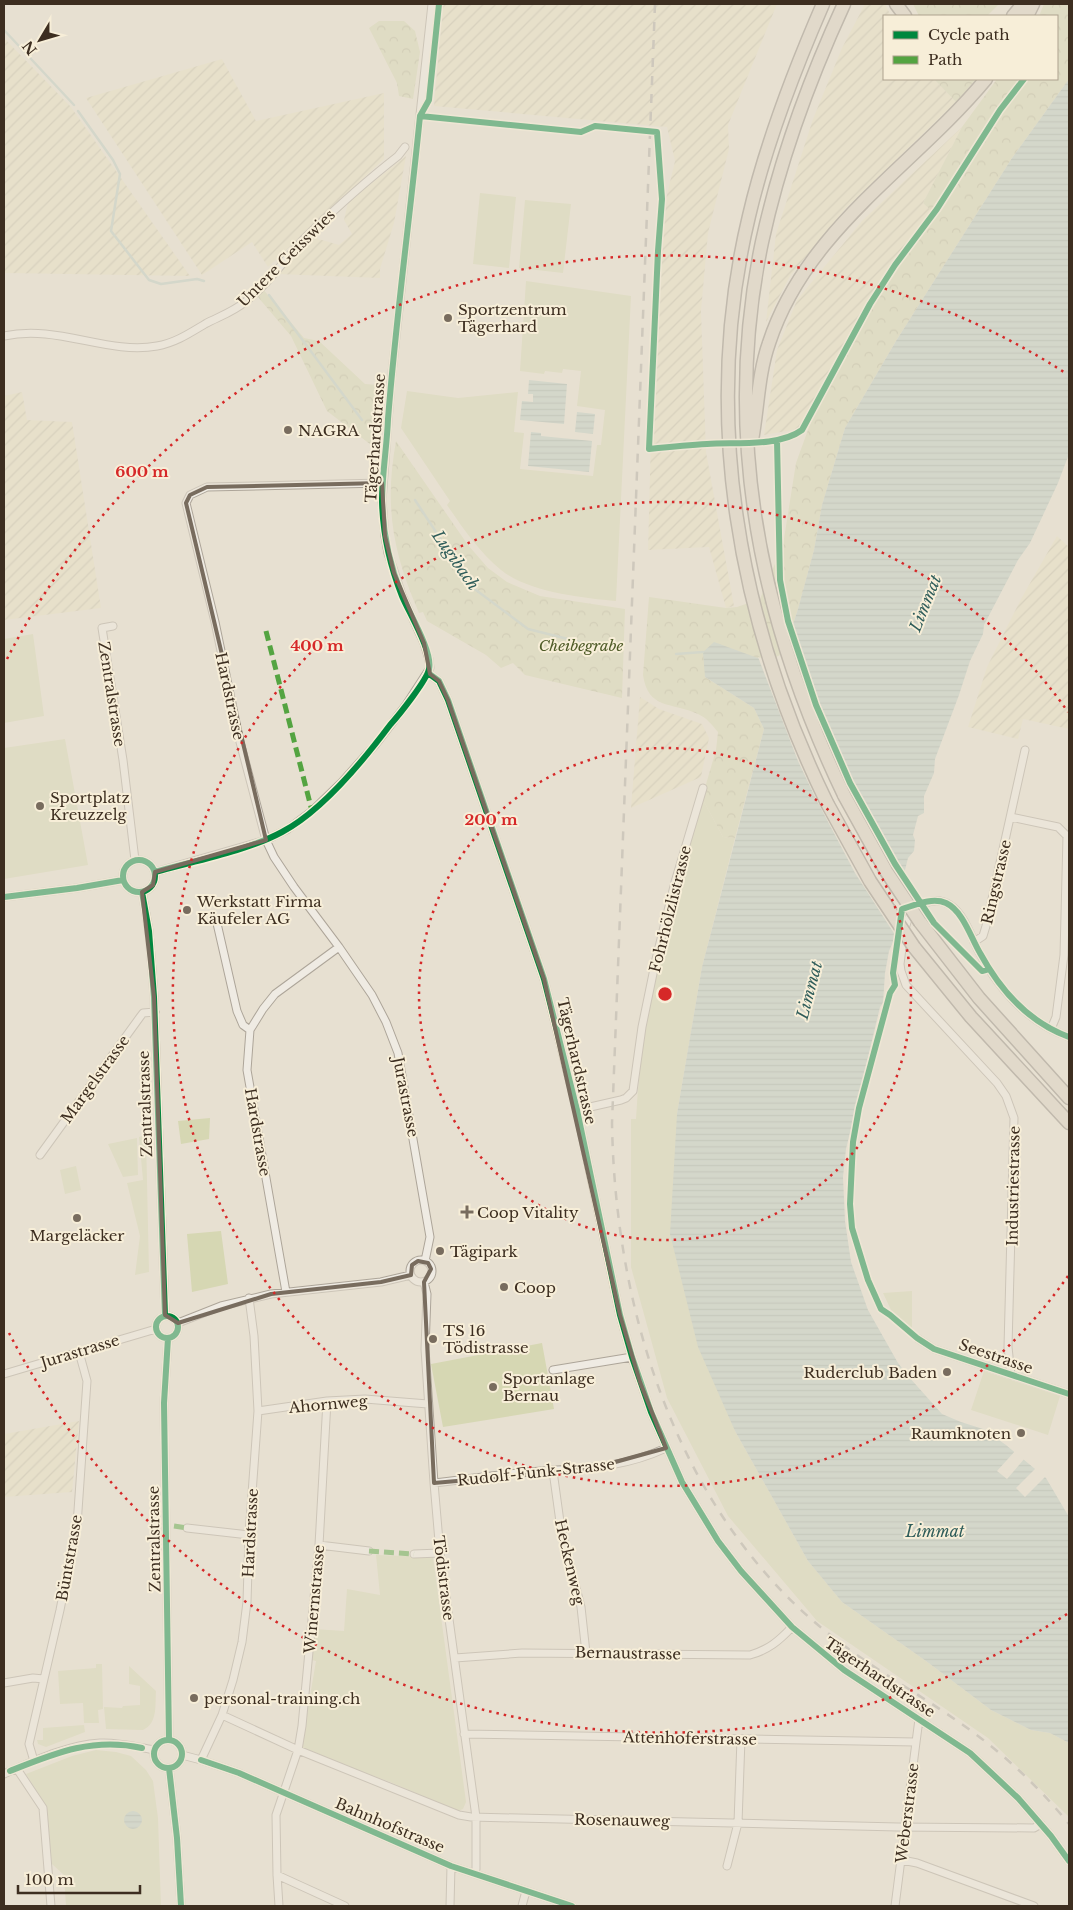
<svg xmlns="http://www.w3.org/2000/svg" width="1073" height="1910" viewBox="0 0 1073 1910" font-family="'Libre Baskerville',serif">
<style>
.farmland{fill:url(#farmland-furrows)}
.green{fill:#d6d7b3}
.forest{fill:url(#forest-crowns)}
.water{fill:url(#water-rules)}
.pier{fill:#e7e0d1}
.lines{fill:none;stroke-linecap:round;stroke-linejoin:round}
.stream{stroke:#bcccc2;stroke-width:2.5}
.street-casing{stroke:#ada599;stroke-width:9}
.highway-casing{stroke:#928b80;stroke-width:15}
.street{stroke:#efebe3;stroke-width:7}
.highway{stroke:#dad1c2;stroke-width:12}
.rail{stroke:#afaaa2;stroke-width:2.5;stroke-dasharray:9 9;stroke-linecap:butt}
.highway-bridge-casing{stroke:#928b80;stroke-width:15;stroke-linecap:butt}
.highway-bridge{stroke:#dad1c2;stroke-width:12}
.quiet{stroke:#54a441;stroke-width:5;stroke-dasharray:10 5;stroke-linecap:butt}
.cycleway-casing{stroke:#f7eed8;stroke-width:9}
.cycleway{stroke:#00873e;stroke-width:6}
.marked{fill:none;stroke:#786c5e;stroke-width:4;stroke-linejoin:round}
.ring{fill:none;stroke:#d62828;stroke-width:2.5;stroke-dasharray:2.5 5}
.poi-dot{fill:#786c5e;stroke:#f7eed8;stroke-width:2}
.labels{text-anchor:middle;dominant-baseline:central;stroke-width:4;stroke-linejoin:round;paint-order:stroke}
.street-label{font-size:15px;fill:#3d2e20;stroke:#f7eed8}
.poi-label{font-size:15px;fill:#3d2e20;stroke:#f7eed8;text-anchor:start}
.park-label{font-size:15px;font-style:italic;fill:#4d5a26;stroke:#f7eed8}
.water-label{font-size:16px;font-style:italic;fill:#2f5d5a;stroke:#f7eed8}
.centre{fill:#d62828;stroke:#f7eed8;stroke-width:2.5}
.ring-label{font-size:15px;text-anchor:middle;font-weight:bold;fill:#d62828;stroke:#f7eed8;stroke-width:4;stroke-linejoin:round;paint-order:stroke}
</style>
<defs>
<pattern id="farmland-furrows" width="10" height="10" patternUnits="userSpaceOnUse" patternTransform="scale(1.25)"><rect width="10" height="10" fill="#e6dfc2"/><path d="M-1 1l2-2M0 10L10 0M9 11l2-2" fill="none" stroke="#c6c0a6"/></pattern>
<pattern id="forest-crowns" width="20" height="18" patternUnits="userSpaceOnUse" patternTransform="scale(1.25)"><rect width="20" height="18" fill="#d6d7b3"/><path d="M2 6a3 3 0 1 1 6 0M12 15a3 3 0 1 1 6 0" fill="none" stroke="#b9b99a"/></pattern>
<pattern id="water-rules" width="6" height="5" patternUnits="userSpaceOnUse" patternTransform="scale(1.25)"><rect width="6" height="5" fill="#bcccc2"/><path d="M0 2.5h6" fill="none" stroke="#a2b0a6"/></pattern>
</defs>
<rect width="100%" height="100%" fill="#e7e0d1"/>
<!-- farmland -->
<path class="farmland" d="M443,4H777L728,125L729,149L708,233L701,311L706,452L734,606L726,608L709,547L648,550L651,437L665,203L675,161L667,127L434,106Z
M865,4H885L891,16H884V79H934L956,102L845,209L790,276L766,322L776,234L813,119L842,48Z
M4,38L71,107L190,276L4,273Z
M222,59L256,121L384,93V159L268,267L252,242L202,275L86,98Z
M962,127L923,203L935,213L857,318L809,427L764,435L777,350L797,300L862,221Z
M406,156L394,223L380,269V278L277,274L312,237L339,245L352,234L344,220L348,202Z
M22,392L27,420L72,422L101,608L4,620V396Z
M1057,536L1069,547V729L1023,719L1018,739L968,727L987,667L1021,599Z
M640,697L659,709L702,724L709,738L701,777L631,808Z
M79,1421L72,1492L4,1497V1434Z"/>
<!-- green -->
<path class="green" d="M480,193L516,197L509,268L473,264Z
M525,200L571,204L563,273L519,268Z
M526,281L631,296L616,601C583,598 528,592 501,570C480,553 462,527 447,505L450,501L401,428L407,391L458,398L518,392L514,432L524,433L520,469L593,476L597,445H601L605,410L577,406L581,371L563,369L562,373L545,371L544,374L520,371Z
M33,634L44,716L4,723V639Z
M65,739L88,865L4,879V748Z
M702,798L723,837L735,838L702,967L677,1114L735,1431L808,1561L842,1602L926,1661L991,1710L1031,1730L1050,1733L1069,1743V1817L988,1738L817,1621L728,1516L667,1398L631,1267V1119H636C641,1010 673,903 702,798Z
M210,1118L209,1139L181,1144L178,1121Z
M146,1135L149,1272L135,1275L140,1236L127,1183L143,1180L139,1137Z
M137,1138L138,1175L123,1177L108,1144Z
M76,1166L81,1190L65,1194L60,1170Z
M221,1231L228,1284L192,1292L187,1234Z
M912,1291V1330L891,1310L883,1293Z
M542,1343L554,1409L443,1427L431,1364Z
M984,1371L1060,1396L1048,1435L971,1410Z
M376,1555L433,1557L466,1802L463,1809L458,1811L390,1782L301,1749L316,1661L312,1660L314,1629L344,1631L347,1589L380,1595Z
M96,1664H102L103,1709L98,1710L99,1723H84L83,1703L60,1704L58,1671L96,1668Z
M129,1666L156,1691C155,1705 158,1723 143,1730L106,1729L104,1707L122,1708L123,1706L140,1705V1686L129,1684Z
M84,1725L85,1732L46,1747L38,1744L37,1740H43V1728Z
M96,1750L116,1752L131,1756L146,1770L153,1781L158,1818L161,1906H66L64,1875L52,1864L45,1804L26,1774L72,1756Z"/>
<!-- forest -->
<path class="forest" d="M913,4H999L987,16H919Z
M1044,4H1069V79L1012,158L896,341L845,428L822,505L814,550L798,609L782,657L705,677L754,708L764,729L735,838L723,837L702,798L716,750L718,732C712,725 707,718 698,714C672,702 648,710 643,675L649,597L726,608L737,607L760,599L783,545L796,463L809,427L857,318L935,214L923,203L962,127L997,79H1057V16H1039Z
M379,21H404L415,31L420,52L413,99L399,96L397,83L369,28Z
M934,79H976L956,102Z
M262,288L304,338L319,341L365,384L379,385L375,448L327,411L291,336L257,296Z
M396,441L468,545L488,568L507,582L540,596L625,609L622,698L525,675L513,663L501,668L486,655L427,621L423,612L419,613C393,553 384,507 396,441Z"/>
<!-- water -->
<path class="water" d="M1069,79V454L1058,483L1030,543L1018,560L984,625L983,634L970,661L959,695L935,759L934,773L924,796V813L918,816L913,835L915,840L914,851L908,858L904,874L905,885L896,935L889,951L885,973L883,1003L880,1007L846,1149L843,1177L845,1221L851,1262L868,1310L898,1363L909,1377L942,1414L961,1422L983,1429L1006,1445L1046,1478L1069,1517V1743L1050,1733L1031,1730L991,1710L926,1661L842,1602L808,1561L735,1431L698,1347L670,1234L677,1114L702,967L764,729L754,708L705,677L703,652L714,642L769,662L782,657L798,609L814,550L822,505L845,428L896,341L1012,158Z
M529,380L567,384L564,424L520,420L522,401L533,402V394H528Z
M577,412L595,414L593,434L575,432Z
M531,432L541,433V436L592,441L589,472L528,466Z
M124 1820a9 9 0 1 1 18 0a9 9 0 1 1-18 0Z"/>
<!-- pier -->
<path class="pier" d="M791,623L812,689L845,768L876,828L907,880L908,886L898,927L897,938L855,873L816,799L798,761L758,657L770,660L780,655Z
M1016,1450L1025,1458L1007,1479L997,1471Z
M1037,1467L1047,1475L1025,1497L1016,1488Z"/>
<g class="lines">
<!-- stream -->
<path class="stream" d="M4,30L74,105
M78,111L113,160L120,174L111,231L149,280L161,284L197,279L204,281
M269,295L362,420
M415,500L472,587L528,629L588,644
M676,654L703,652"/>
<!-- street casing -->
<g class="street-casing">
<path id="street" d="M4,336C58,324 107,355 157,346C175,343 190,333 205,324C218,317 233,312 245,302C268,285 286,257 307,236C336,208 366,181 398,156L405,147
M113,626L102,628L123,760L135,860
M428,673L439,681L448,700L544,979L577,1110L620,1315L632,1357L651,1412L682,1482L718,1541L741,1571L792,1627L844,1670L970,1753L1018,1798L1051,1836L1069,1861
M1011,817L1058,827L1067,836L1064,955L1056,1017L1051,1029
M123 876a16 16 0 1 1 32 0a16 16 0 1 1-32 0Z
M155,872L266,840L288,829L312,811L342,782L375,745L406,705L430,668L429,659L424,643L402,595L388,553L385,536L382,501L391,382L432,4
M142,892L149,931L154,997L165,1315
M4,897L77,888L123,880
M216,919L237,1011L243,1025L250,1030
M974,942L983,936L986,926L1025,750
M339,947L372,995L386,1022L398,1053L430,1237L425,1261
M577,1110L621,1100L626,1098L633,1091L642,1027L656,959L675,882L703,788
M40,1155L140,1017L143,1013L155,1012
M410 1271a11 11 0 1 1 22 0a11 11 0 1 1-22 0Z
M424,1282L427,1294L425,1349L434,1483L440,1553L476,1817V1869L474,1873
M286,1292L247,1070L250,1030L263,1009L275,994L339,947L294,887L274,857L266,840L240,742L215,622L186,503L190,495L207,487L382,483
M156 1327a11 11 0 1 1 22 0a11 11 0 1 1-22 0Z
M178,1323L221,1306L271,1294L381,1282L411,1275
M168,1338L164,1403L169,1740
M917,1338L934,1349L1069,1394
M553,1370L632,1357
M4,1374L156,1329
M1011,1375L1008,1347L1014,1118L1006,1096L997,1083L906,985L901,971L900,964C902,950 903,932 908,919C914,903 936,896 950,905C964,914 971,936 978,950C998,988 1027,1022 1069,1037
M258,1411L327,1401L365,1399L428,1404
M553,1471L561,1529L581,1607L586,1653
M434,1483C470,1479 506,1473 542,1471C587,1468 623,1468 666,1448
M187,1528L249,1535
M319,1545L369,1551
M414,1554L440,1553
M455,1658L522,1653L750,1655C768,1650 779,1641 792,1627
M4,1683L33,1678L44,1679
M222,1715L298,1750L459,1815L471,1817L898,1827L1034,1828L1041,1824
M464,1734L915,1742
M154 1754a14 14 0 1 1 28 0a14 14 0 1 1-28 0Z
M182,1755L201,1760L239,1773L451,1866L572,1906
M201,1760L222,1715L233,1680L242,1642L247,1602L249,1535L258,1411L254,1336L249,1298
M34,1761L29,1744L60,1610L77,1525L87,1381L79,1352
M169,1768L177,1838L181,1906
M17,1769L43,1808L51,1906
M4,1774C34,1761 67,1745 100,1743C119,1742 136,1747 154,1750
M902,1860L917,1863L1034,1906
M727,1866L738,1823L741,1739
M277,1875L345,1906
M279,1906L277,1875L276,1815L298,1750L302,1726L319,1545L327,1401
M450,1906L451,1866
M522,1906L526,1891
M895,1906L919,1719"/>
</g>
<!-- highway casing -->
<g class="highway-casing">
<path id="highway" d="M823,4C793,73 766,143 749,216C701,416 738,621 827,803
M844,4C809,80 780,159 762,242C722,433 760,620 844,795
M896,4L905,16
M1013,16L1023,4
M1027,16L1033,4
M752,440C758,408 758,374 769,343C806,229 913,167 986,79
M920,922L979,998L1069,1098
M914,947L971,1017L1069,1123"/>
</g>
<!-- street -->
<use href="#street" class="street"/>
<!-- highway -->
<use href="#highway" class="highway"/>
<!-- rail -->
<path class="rail" d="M655,4L612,1123C615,1314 679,1518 834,1638C875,1670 921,1695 963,1725C1003,1753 1038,1786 1069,1824"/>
<!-- highway-bridge casing -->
<g class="highway-bridge-casing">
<path id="highway-bridge" d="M844,795L886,871L920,922
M827,803L870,881L914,947"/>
</g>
<!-- highway-bridge -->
<use href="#highway-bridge" class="highway-bridge"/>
<!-- quiet -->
<path class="quiet" d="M266,631L312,811
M174,1526L187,1528
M369,1551L414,1554"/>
<!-- cycleway casing -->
<g class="cycleway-casing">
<path id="cycleway" d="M420,116L581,132L595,126L657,132L662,199L658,251L649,449C668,447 687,445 707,444C735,442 779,447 802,430L870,304L895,265L937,209L1000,110L1024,79
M777,440L780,580L788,621L816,705L850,783L895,864L934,923L982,971L989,969
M428,673L439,681L448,700L544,979L577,1110L620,1315L632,1357L651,1412L682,1482L718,1541L741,1571L792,1627L844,1670L970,1753L1018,1798L1051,1836L1069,1861
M123 876a16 16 0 1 1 32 0a16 16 0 1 1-32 0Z
M155,872C194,861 247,851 282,832C322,811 363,761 390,725C399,715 427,680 429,669C433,652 409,613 402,596C390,566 383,534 382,502C382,474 387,446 388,419C396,317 410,217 420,116L429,100L439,4
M142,892L149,931L154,997L165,1315
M4,897L77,888L123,880
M1069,1037C1028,1022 1000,990 980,953C971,938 963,911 946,903C932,897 915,905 902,909L893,973L895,985L890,993L859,1108L853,1142L850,1204L852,1228L868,1280L881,1309L890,1315L917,1338L934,1349L1069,1394
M156 1327a11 11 0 1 1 22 0a11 11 0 1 1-22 0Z
M168,1338L164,1403L169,1740
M154 1754a14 14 0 1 1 28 0a14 14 0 1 1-28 0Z
M201,1760L239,1773L451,1866L572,1906
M169,1768L177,1838L181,1906
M10,1771C55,1753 93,1737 142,1748"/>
</g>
<!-- cycleway -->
<use href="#cycleway" class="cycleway"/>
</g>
<!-- marked area -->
<path d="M0 0H1073V1910H0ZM382,483L385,536L394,573L424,643L430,674L439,681L448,700L544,979L620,1315L640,1382L666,1448L590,1469L434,1483L424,1282L431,1269L428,1263L418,1261L412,1265L411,1275L381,1282L271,1294L178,1323L165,1315L154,997L142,892L153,885L155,872L266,840L186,503L190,495L207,487Z" fill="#e7e0d1" fill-opacity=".55" fill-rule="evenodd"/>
<path class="marked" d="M382,483L385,536L394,573L424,643L430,674L439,681L448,700L544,979L620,1315L640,1382L666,1448L590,1469L434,1483L424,1282L431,1269L428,1263L418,1261L412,1265L411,1275L381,1282L271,1294L178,1323L165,1315L154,997L142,892L153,885L155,872L266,840L186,503L190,495L207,487Z"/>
<!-- distance rings -->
<g class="ring">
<circle cx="665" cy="994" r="246"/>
<path d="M1068 1276A492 492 0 1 1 1068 712"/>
<path d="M1067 1614A739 739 0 0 1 7 1329M7 659A739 739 0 0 1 1067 374"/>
</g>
<!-- markers -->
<g class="poi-dot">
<circle cx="448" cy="318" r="5"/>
<circle cx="288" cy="430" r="5"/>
<circle cx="40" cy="806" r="5"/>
<circle cx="187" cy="910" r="5"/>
<path d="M464.5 1204.5h5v5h5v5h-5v5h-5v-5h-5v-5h5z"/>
<circle cx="77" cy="1218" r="5"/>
<circle cx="440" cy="1251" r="5"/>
<circle cx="504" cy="1287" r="5"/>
<circle cx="433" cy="1339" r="5"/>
<circle cx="947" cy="1372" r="5"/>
<circle cx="493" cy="1387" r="5"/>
<circle cx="1021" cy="1433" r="5"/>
<circle cx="194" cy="1698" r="5"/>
</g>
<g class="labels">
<!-- street labels -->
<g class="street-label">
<text transform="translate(286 258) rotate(-45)">Untere Geisswies</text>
<text transform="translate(375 438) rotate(-86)">Tägerhardstrasse</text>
<text transform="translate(112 694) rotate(81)">Zentralstrasse</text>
<text transform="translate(230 696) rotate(78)">Hardstrasse</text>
<text transform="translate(996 882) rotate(-77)">Ringstrasse</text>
<text transform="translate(670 909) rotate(-76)">Fohrhölzlistrasse</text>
<text transform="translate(577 1061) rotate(77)">Tägerhardstrasse</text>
<text transform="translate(95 1079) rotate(-54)">Margelstrasse</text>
<text transform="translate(406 1097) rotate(79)">Jurastrasse</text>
<text transform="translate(145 1104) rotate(-92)">Zentralstrasse</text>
<text transform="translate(258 1132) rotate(80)">Hardstrasse</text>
<text transform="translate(1013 1186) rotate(-89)">Industriestrasse</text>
<text transform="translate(80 1351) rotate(-17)">Jurastrasse</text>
<text transform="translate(996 1356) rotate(19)">Seestrasse</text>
<text transform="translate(328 1404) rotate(-5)">Ahornweg</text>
<text transform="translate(536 1472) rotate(-6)">Rudolf-Funk-Strasse</text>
<text transform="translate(250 1533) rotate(-87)">Hardstrasse</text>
<text transform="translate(154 1539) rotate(-91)">Zentralstrasse</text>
<text transform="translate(69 1558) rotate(-80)">Büntstrasse</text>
<text transform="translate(570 1562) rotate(77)">Heckenweg</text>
<text transform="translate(444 1578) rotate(83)">Tödistrasse</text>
<text transform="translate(314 1599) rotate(-85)">Winernstrasse</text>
<text transform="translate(628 1653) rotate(1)">Bernaustrasse</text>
<text transform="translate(880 1677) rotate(34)">Tägerhardstrasse</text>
<text transform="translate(690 1738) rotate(1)">Attenhoferstrasse</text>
<text transform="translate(907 1813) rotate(-83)">Weberstrasse</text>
<text transform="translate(622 1820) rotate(1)">Rosenauweg</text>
<text transform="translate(390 1825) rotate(23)">Bahnhofstrasse</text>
</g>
<!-- poi labels -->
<g class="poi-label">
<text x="458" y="309">Sportzentrum<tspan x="458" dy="17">Tägerhard</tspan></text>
<text x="298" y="430">NAGRA</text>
<text x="50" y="797">Sportplatz<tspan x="50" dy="17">Kreuzzelg</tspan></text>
<text x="197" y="901">Werkstatt Firma<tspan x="197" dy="17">Käufeler AG</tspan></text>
<text x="477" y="1212">Coop Vitality</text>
<text x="77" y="1235" text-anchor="middle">Margeläcker</text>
<text x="450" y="1251">Tägipark</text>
<text x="514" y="1287">Coop</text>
<text x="443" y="1330">TS 16<tspan x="443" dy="17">Tödistrasse</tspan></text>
<text x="937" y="1372" text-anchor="end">Ruderclub Baden</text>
<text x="503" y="1378">Sportanlage<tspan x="503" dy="17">Bernau</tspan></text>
<text x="1011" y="1433" text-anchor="end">Raumknoten</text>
<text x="204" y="1698">personal-training.ch</text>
</g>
<!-- park labels -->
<g class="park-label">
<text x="581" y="645">Cheibegrabe</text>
</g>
<!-- water labels -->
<g class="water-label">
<text transform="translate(456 560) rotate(55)">Lugibach</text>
<text transform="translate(925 603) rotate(-68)">Limmat</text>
<text transform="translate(809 990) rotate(-75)">Limmat</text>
<text x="935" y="1531">Limmat</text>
</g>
</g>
<circle cx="665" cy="994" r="8" class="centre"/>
<g class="ring-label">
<text x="142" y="477">600 m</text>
<text x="317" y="651">400 m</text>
<text x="491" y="825">200 m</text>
</g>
<!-- border -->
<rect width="1073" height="1910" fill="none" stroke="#3d2e20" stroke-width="10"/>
<!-- legend -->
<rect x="883" y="15" width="175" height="65" fill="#f7eed8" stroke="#ada18e"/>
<rect x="893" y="31" width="25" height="8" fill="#00873e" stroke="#ada18e"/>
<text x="928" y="40" font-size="15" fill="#3d2e20">Cycle path</text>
<rect x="893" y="56" width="25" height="8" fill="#54a441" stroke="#ada18e"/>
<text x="928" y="65" font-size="15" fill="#3d2e20">Path</text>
<!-- north arrow -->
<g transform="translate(40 40) rotate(232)" stroke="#f7eed8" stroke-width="4" paint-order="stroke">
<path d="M0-4L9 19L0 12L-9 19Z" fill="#3d2e20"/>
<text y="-8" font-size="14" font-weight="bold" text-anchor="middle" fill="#3d2e20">N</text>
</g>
<!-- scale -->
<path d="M18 1885v8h122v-8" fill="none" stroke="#3d2e20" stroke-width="2.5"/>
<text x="25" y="1885" font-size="15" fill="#3d2e20" stroke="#f7eed8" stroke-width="4" paint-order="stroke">100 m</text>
</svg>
